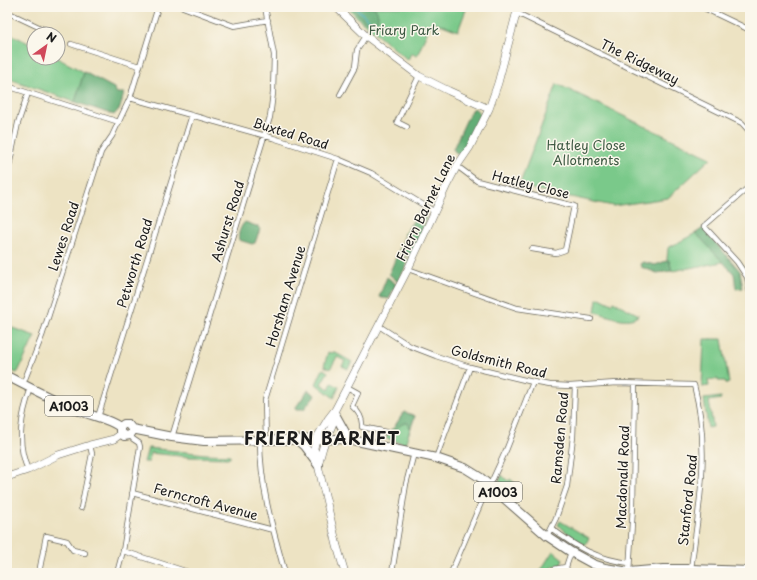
<svg xmlns="http://www.w3.org/2000/svg" width="757" height="580" viewBox="0 0 757 580" font-family="'Playpen Sans',sans-serif">
<style>
.green{fill:#7ac98a;stroke:#4b7253}
.forest{fill:#63ad76;stroke:#406449}
.lines{fill:none;stroke-linecap:round;stroke-linejoin:round}
.stream{stroke:#3eaabd;stroke-width:1.5}
.street-casing{stroke:#656256;stroke-width:6}
.secondary-casing{stroke:#656256;stroke-width:8}
.primary-casing{stroke:#656256;stroke-width:10}
.street{stroke:#fff;stroke-width:4.5}
.secondary{stroke:#fff;stroke-width:7}
.primary{stroke:#fff;stroke-width:8}
.labels{text-anchor:middle;dominant-baseline:central;stroke-width:3;stroke-linejoin:round;paint-order:stroke}
.shield{fill:#fbf7ec;stroke:#5f5e5a;stroke-width:1}
.shield-label{font-size:12px;font-weight:bold;fill:#1c1c1c}
.park-label{font-size:13px;fill:#3d5942;stroke:#fbf7ec}
.street-label{font-size:13px;fill:#1c1c1c;stroke:#fbf7ec}
.district-label{font-size:17px;font-weight:bold;letter-spacing:1px;fill:#1c1c1c;stroke:#fbf7ec}
</style>
<rect width="100%" height="100%" fill="#fbf7ec"/>
<filter id="ink" filterUnits="userSpaceOnUse"><feTurbulence type="fractalNoise" baseFrequency=".025" numOctaves="2"/><feDisplacementMap in="SourceGraphic" scale="8" xChannelSelector="R" yChannelSelector="G"/><feConvolveMatrix kernelMatrix="1 2 1 2 8 2 1 2 1" color-interpolation-filters="sRGB"/></filter>
<filter id="wash" filterUnits="userSpaceOnUse"><feTurbulence type="fractalNoise" baseFrequency=".012" numOctaves="4" result="noise"/><feDisplacementMap in="SourceGraphic" scale="16" xChannelSelector="R" yChannelSelector="G"/><feGaussianBlur stdDeviation="0.9" result="paint"/><feColorMatrix in="noise" values="0 0 0 0 0 0 0 0 0 0 0 0 0 0 0 0 0 1.4 0 .05"/><feComposite in="paint" operator="in"/></filter>
<g filter="url(#wash)">
<rect width="100%" height="100%" fill="#ede3c3"/>
<!-- green -->
<path class="green" d="M347,7H467L458,31L432,21L417,56L411,53L408,60L358,18Z
M7,32L34,46V58H57L84,72L75,102L7,78Z
M557,84L711,158L668,198L613,206L519,186Z
M696,233L723,262L672,271L669,261L667,260L668,248Z
M600,298L612,304L614,302L639,315C628,325 608,315 595,312L597,299Z
M7,326L35,336L18,372L16,373L7,368Z
M704,339H722L729,383L726,384L725,381H718V379L708,380L709,386L702,387Z
M328,352L331,353L334,352L352,362L348,369L342,366L345,361L337,357L330,369L324,366Z
M323,369L328,372L321,384L329,389L332,383L339,387L334,398L316,384Z
M721,397V399L709,401L713,427L708,428L704,399Z
M404,412L415,416L405,444L386,438L391,429H393Z
M148,448L206,454L230,455V458L190,457L150,453L149,462H144Z
M502,475L508,481L510,479L521,488L513,497L501,485L499,482Z
M560,521L589,538L585,545L574,538L558,525Z
M553,551L563,559L561,565L552,567L545,573H539Z"/>
<!-- forest -->
<path class="forest" d="M350,7H374C379,13 379,18 376,24L374,25L365,21Z
M84,72L114,88L117,93H124L120,108L114,115L75,102Z
M474,108L480,113V121L461,154H457L453,149L470,112Z
M420,210L426,214L425,223L417,242L404,235Z
M245,222L259,227L260,229L255,243L252,244L239,240C237,235 241,225 245,222Z
M703,228L740,271L743,288L736,289L734,274L696,233Z
M404,237L417,244L410,257L398,253Z
M397,255L409,260L398,282L389,274Z
M669,260L672,271L657,273L641,267L640,264L643,262L655,265Z
M387,277L396,284L389,299L379,297Z
M308,390L315,395L304,409H296V407Z
M404,412L415,416L409,433L410,428L408,423C401,423 399,426 395,431L393,429Z"/>
<g class="lines">
<!-- stream -->
<path class="stream" d="M355,7L374,25"/>
</g>
</g>
<g filter="url(#ink)">
<g class="lines">
<!-- street casing -->
<g class="street-casing">
<path id="street" d="M183,7L234,26L268,20
M702,7L750,30
M7,12L45,30
M517,13L742,123L750,132
M71,44L139,66
M7,86L119,122
M340,95L355,67L357,50L366,36
M130,98L273,138L338,159L371,173L435,212
M407,127L397,122L419,76
M457,166L477,181L574,206L565,250L556,253L532,249
M7,176L18,123L28,93
M750,186L704,226L737,262L747,277L750,293
M408,269L517,308L591,319
M379,326L410,346L436,356L470,367L533,382L550,385L570,386L617,383L694,385C711,449 699,505 691,569
M23,384L42,336L101,152L112,136L130,98L158,7
M347,387L358,393L352,406C359,412 363,418 362,427L387,432
M98,417L192,115
M172,437L270,117L273,93L274,55L265,7
M260,441C260,486 273,530 285,573
M266,441L265,400L338,159
M436,458L470,367
M28,470C16,443 21,415 31,388
M490,485L507,448L533,382
M132,493L273,530
M81,508L92,454L90,445
M551,528C577,548 597,559 629,563
M547,536L556,518L567,486L573,437L575,386
M7,549L8,550
M123,551L191,573
M566,567L571,552
M566,567L568,573
M629,572L633,506L635,384
M39,573L46,536L67,541L73,550L85,553
M117,573L123,551L140,447L139,443L133,439L130,435
M392,573L406,484L414,453
M451,573L489,484
M549,573L554,569L566,567"/>
</g>
<!-- secondary casing -->
<g class="secondary-casing">
<path id="secondary" d="M336,7L366,36L419,76L449,91L489,109
M318,465L323,447L336,416L335,413
M7,477L28,470L58,455L90,445L114,439L121,434
M345,573L337,546L314,448L316,439L328,419L335,410L408,269L446,187L457,166L470,147L489,109L498,83L518,7"/>
</g>
<!-- primary casing -->
<g class="primary-casing">
<path id="primary" d="M7,376C30,388 53,400 77,410C91,416 107,418 120,427
M336,416L346,434L352,440
M120,427L124,424H128L132,429L172,437L204,441L340,439L352,440L436,458L465,468L481,478L547,536L571,552L593,564L605,568L629,572L663,569H691L750,571
M120,427V432L124,436L130,435L132,432V429
M297,440L304,446L318,465"/>
</g>
<!-- street -->
<use href="#street" class="street"/>
<!-- secondary -->
<use href="#secondary" class="secondary"/>
<!-- primary -->
<use href="#primary" class="primary"/>
</g>
</g>
<g class="labels">
<!-- shield labels -->
<g class="shield">
<rect x="45" y="396" width="48" height="20" rx="3"/>
<rect x="474" y="482" width="48" height="20" rx="3"/>
</g>
<g class="shield-label">
<text x="69" y="406">A1003</text>
<text x="498" y="492">A1003</text>
</g>
<!-- park labels -->
<g class="park-label">
<text x="404" y="29">Friary Park</text>
<text x="586" y="144">Hatley Close<tspan x="586" dy="15">Allotments</tspan></text>
</g>
<!-- street labels -->
<g class="street-label">
<text transform="translate(640 61) rotate(26)">The Ridgeway</text>
<text transform="translate(291 133) rotate(17)">Buxted Road</text>
<text transform="translate(531 184) rotate(14)">Hatley Close</text>
<text transform="translate(425 207) rotate(-64)">Friern Barnet Lane</text>
<text transform="translate(227 221) rotate(-73)">Ashurst Road</text>
<text transform="translate(63 236) rotate(-72)">Lewes Road</text>
<text transform="translate(134 263) rotate(-73)">Petworth Road</text>
<text transform="translate(285 296) rotate(-73)">Horsham Avenue</text>
<text transform="translate(499 361) rotate(14)">Goldsmith Road</text>
<text transform="translate(559 438) rotate(-85)">Ramsden Road</text>
<text transform="translate(622 477) rotate(-88)">Macdonald Road</text>
<text transform="translate(687 500) rotate(-84)">Stanford Road</text>
<text transform="translate(206 501) rotate(15)">Ferncroft Avenue</text>
</g>
<!-- district labels -->
<g class="district-label">
<text x="322" y="438">FRIERN BARNET</text>
</g>
</g>
<!-- margin -->
<rect width="757" height="580" fill="none" stroke="#fbf7ec" stroke-width="24"/>
<!-- north arrow -->
<g transform="translate(46 46) rotate(33)"><circle r="19" fill="#fbf7ec" stroke="#a29f99"/>
<path d="M0-3L7 15L0 10L-7 15Z" fill="#d1495b"/>
<text y="-6" font-size="11" font-weight="bold" text-anchor="middle" fill="#1c1c1c">N</text>
</g>
</svg>
